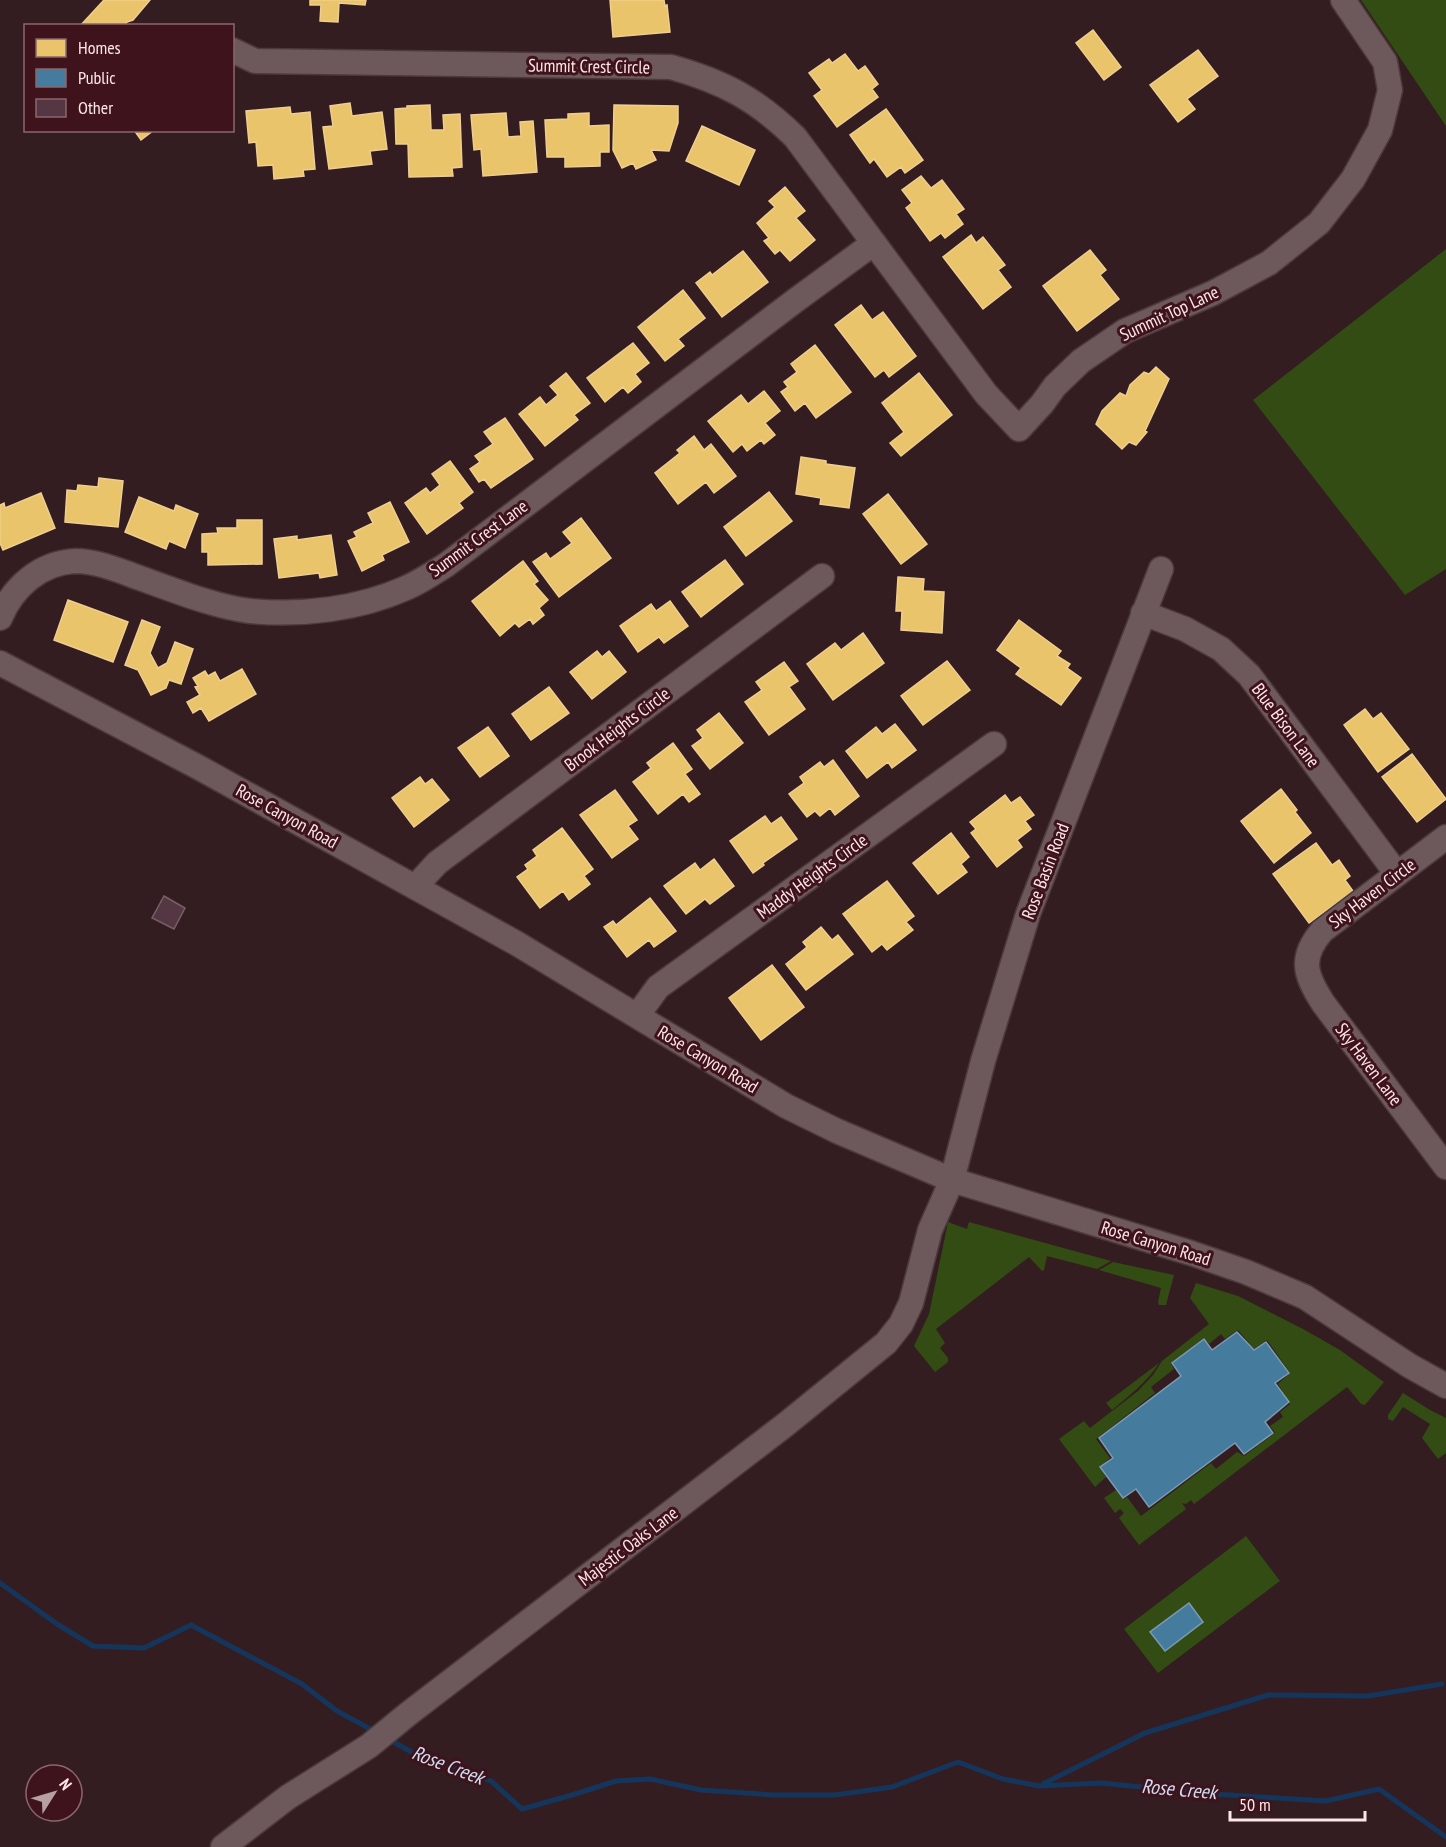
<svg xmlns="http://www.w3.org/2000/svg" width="1446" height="1847" viewBox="0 0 1446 1847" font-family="'PT Sans Narrow',sans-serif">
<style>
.green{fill:#324c13}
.homes{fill:#e9c46a;stroke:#efce90;stroke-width:1.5}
.public{fill:#457b9d;stroke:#7c9bb3;stroke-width:1.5}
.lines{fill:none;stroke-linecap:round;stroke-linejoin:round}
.stream{stroke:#15365c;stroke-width:5}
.building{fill:#543743;stroke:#756267;stroke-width:1.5}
.minor-casing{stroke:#4c393c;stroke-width:27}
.minor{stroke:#6d595c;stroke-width:24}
.labels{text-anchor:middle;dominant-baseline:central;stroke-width:6;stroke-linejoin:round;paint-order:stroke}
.street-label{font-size:18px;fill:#fee6e7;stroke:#3e131b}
.water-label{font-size:20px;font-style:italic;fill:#cddff4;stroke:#3e131b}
</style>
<rect width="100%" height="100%" fill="#341d21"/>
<!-- green -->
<path class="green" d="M1361,0H1446V126Z
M1446,249V569L1405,595L1253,400Z
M948,1222L967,1229L969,1222L1111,1261L1097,1269L1047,1256L1044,1270L1042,1271L1029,1257L936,1329L945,1343L940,1348L948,1358V1362L935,1372L914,1346L929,1314Z
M1113,1262L1174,1275L1166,1305H1159L1158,1302L1161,1288L1099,1270Z
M1196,1283L1238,1296L1303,1329L1340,1350L1384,1382L1365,1405L1361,1404L1347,1387L1194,1504L1191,1500L1186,1504L1182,1503L1186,1509L1139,1545L1119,1518L1124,1513L1120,1509L1115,1513L1104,1498L1116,1490L1124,1499L1127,1497L1141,1516L1211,1463L1216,1469L1237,1452L1244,1456L1275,1433L1270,1426L1283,1417L1280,1412L1290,1404L1278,1384L1290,1373L1267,1340L1254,1349L1238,1330L1225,1339L1221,1334L1209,1344L1204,1338L1171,1363L1174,1369L1151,1387L1155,1393L1096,1439L1110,1458L1100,1467L1106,1477L1095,1487L1059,1439L1084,1421L1090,1428L1138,1391L1153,1375L1162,1361L1209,1324L1190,1298Z
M1159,1363C1147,1382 1129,1396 1112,1410L1106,1403Z
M1403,1393L1430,1410L1446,1418V1453L1438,1459L1422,1438L1430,1424L1403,1407L1393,1421L1388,1419V1415Z
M1246,1536L1280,1581L1158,1673L1124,1629Z"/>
<!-- homes -->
<path class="homes" d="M104,0H150L133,20L127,22L124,26H80Z
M310,0H366L365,5L339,3L338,22L320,21L321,5H310Z
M610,0H664L665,6L667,5L670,32L613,37Z
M1093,30L1121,67L1104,80L1076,43Z
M1198,50L1218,76L1187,99L1195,109L1178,122L1150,85Z
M845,54L858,71L865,66L878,84L872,89L878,97L837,127L814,96L822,90L809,73L829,59L832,63Z
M350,103L352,116L382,112L387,149L370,151L372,164L329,169L323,127L333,126L330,106Z
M430,105L431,130H444L443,115L460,114L462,167L452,168L453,176L409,177L408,144H396L395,109L407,108V106Z
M614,105L678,106V123L669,151L651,150L656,160L636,169L633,163L622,168L613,150Z
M290,107L291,114L310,112L315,169L303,170L304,176L274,179L273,165L258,166L256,142L249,143L246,111Z
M886,109L923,160L905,173L901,167L887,177L874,159L870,163L850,135Z
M506,113L508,137L521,136L520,122L533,121L537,172L483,176L481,149L474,150L471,115Z
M589,113V126L609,125V152H600V166L565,167V157H547L545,120L568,119V114Z
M702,126L755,150L739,185L686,161Z
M134,130H154L141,140Z
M921,176L931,188L942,180L964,209L956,214L963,224L945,238L941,233L930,241L906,208L912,203L902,190Z
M785,187L805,211L796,218L815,240L790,261L780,250L775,254L764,241L769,238L757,223L775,207L769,201Z
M971,235L976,243L983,237L1005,265L998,270L1011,287L983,309L943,257Z
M1090,250L1106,270L1100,275L1119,299L1077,331L1043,286Z
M743,251L768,282L722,317L696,283L710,272L712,275Z
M683,290L705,318L678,339L684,346L665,361L638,327Z
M861,305L872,320L883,312L916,356L889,377L884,370L875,377L835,325Z
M633,343L649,363L635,374L641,382L628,393L623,387L605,402L587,378Z
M815,345L851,392L816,418L805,403L795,411L781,392L788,387L784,382L797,372L791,364Z
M1156,367L1169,379L1145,431L1147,432L1136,445L1129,442L1122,449L1096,424L1102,411L1120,393L1126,396L1130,385L1144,372L1149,374Z
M566,373L590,403L574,415L578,420L545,446L519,414L540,397L546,405L558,395L550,386Z
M919,373L952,415L901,456L890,443L904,432L882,403Z
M764,391L780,411L765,423L775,435L764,444L761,440L747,451L742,444L733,452L708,421L741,395L748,404Z
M505,418L533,459L491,488L484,479L479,482L470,469L480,462L475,456L493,444L484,432Z
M694,436L704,450L711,444L736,476L714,493L706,482L678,504L655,473L680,453L677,450Z
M801,457L826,461V464L855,468L849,508L820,504L821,498L796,494Z
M450,461L473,492L459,503L463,508L427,534L405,503L426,488L430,493L440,485L432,474Z
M99,478L123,481L118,527L65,522L67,490L77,491L78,485L98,487Z
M769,492L792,521L746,556L724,527Z
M41,493L55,528L3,550L0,543V505L4,503L5,508Z
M888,494L927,544L901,564L863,514Z
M139,497L174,511L176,505L198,514L185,548L169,541L166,549L125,532Z
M390,502L409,542L382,555L384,560L362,571L348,541L357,537L354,532L373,523L368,513Z
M581,518L611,558L559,597L533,562L546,553L550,559L572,543L563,532Z
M237,520H262V564L208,565V552H202V534L218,533L217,528H237Z
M331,535L337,575L320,578L319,573L279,578L274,539L297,536V540Z
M725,560L743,584L701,617L682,592Z
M523,561L538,581L534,584L548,600L539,608L544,615L533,624L530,619L519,627L515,623L500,636L472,601Z
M898,577L924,579L923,591L944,592L942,633L901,630L902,611H896Z
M68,600L128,622L113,662L54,640Z
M670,601L688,626L664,643L659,637L638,652L620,626L651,604L656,611Z
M142,620L160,627L150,653L158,668L167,663L175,642L193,649L181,684L169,680L166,688L151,695L138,670L125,665Z
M1019,620L1061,651L1057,656L1070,664L1067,668L1081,678L1061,705L1016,674L1021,668L997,650Z
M863,633L884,663L833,700L807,664L835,643L841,650Z
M597,651L602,657L609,651L626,672L592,699L570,672Z
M947,661L970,690L923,725L901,696Z
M784,662L798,681L789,687L805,709L769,735L745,702L762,690L756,682Z
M242,669L256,694L209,721L201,708L193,713L187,702L200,695L195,687L198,686L193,678L205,671L208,676L215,672L220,681Z
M549,687L569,713L531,740L512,714Z
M1365,709L1373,719L1381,713L1409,749L1378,772L1344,725Z
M719,713L743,743L710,769L692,746L703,738L697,730Z
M895,724L916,750L892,768L888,762L867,778L846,751L876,727L882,734Z
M488,727L509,756L480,777L458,748Z
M673,743L692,769L685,774L700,794L689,802L683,794L658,814L633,782L651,768L647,763Z
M1412,754L1446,799L1417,822L1382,777Z
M833,760L859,796L835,815L830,808L820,816L815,811L807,817L789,794L804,783L800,777L820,762L824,767Z
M420,777L425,784L432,779L449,800L414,827L392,798Z
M1281,789L1297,810L1295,812L1311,833L1274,863L1241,821Z
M615,790L637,820L628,826L638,839L612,858L580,815Z
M1005,795L1011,803L1020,797L1034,815L1025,821L1031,829L1017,840L1022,847L997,867L971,833L976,829L970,822Z
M765,816L771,824L781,817L797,839L763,863L764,865L753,873L730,841Z
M562,828L593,869L584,876L590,884L569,900L563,891L540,908L517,877L528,869L525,865L537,856L533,850Z
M951,833L969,857L961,864L967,872L938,894L913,863Z
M1316,843L1332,865L1339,860L1350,876L1345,880L1353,891L1309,923L1273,874Z
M714,859L734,886L710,904L705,899L686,914L664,886L695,863L700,870Z
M887,881L914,916L906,922L913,930L887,950L882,944L872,952L843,914Z
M650,898L676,931L654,947L649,940L627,957L604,927L613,921L616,925Z
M821,927L832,940L838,935L853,954L806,990L786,964L807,947L803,942Z
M772,965L804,1007L761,1040L729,998Z"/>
<!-- public -->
<path class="public" d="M1237,1332L1254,1350L1266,1342L1289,1373L1275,1383L1289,1402L1265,1422L1273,1433L1244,1454L1235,1443L1149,1507L1136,1489L1123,1498L1100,1467L1113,1458L1099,1438L1181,1376L1172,1363L1204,1339L1212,1350Z
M1189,1603L1203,1622L1165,1651L1150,1632Z"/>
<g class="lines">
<!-- stream -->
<path class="stream" d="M0,1583L57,1624L93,1646L144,1648L191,1625L302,1684L337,1711L376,1732
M387,1738L413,1753L491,1781L522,1809L572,1795L616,1781L650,1779L701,1790L774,1795H835L892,1787L958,1762L1003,1779L1039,1786L1101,1783L1213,1794L1326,1801L1379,1789L1446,1837
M1043,1784L1145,1733L1268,1695L1368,1696L1442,1684"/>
</g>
<!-- building -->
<path class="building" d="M164,896L185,908L174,929L152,918Z"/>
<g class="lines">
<!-- minor casing -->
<g class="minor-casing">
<path id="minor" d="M232,50L255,61L671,67C724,82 756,99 795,137L986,394L1019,429L1042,404L1055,386L1081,361L1125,331L1213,293L1269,263L1319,223L1353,179L1380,130L1390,90L1385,62L1343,0
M1143,613L1185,629L1221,649L1249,675L1397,874
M0,618C13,587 40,563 75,561C96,561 118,570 137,577C171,589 215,607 250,611C302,616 359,609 406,588C420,582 433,573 446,565L796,300L874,243
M0,663L198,767L516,943L786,1106L837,1131L952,1180L1191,1253L1246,1272L1305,1297L1410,1366L1446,1386
M1446,837L1322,931C1299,958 1305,975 1323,1003L1446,1167
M415,887L437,863L822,576
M637,1016L658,987L994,744
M223,1847L288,1797L369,1746L408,1714L785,1425L886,1343L901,1324L911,1303L930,1230L952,1180L983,1061L1028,914L1161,569"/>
</g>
<!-- minor -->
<use href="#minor" class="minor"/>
</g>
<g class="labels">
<!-- street labels -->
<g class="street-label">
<text transform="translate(589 66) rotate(1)">Summit Crest Circle</text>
<text transform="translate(1169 313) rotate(-25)">Summit Top Lane</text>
<text transform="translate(478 538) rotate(-36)">Summit Crest Lane</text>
<text transform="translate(1286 725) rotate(53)">Blue Bison Lane</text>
<text transform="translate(617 729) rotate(-37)">Brook Heights Circle</text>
<text transform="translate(287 816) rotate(29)">Rose Canyon Road</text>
<text transform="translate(1045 871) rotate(-69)">Rose Basin Road</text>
<text transform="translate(812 876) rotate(-36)">Maddy Heights Circle</text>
<text transform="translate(1372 893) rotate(-37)">Sky Haven Circle</text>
<text transform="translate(708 1059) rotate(31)">Rose Canyon Road</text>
<text transform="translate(1369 1064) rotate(53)">Sky Haven Lane</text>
<text transform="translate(1156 1243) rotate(17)">Rose Canyon Road</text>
<text transform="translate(628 1546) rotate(-37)">Majestic Oaks Lane</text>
</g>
<!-- water labels -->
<g class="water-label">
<text transform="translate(448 1765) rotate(21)">Rose Creek</text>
<text transform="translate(1179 1789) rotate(5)">Rose Creek</text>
</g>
</g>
<!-- legend -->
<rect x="24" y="24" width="210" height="108" fill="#3e131b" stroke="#8b676d" stroke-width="1.5"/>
<rect x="36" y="39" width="30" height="18" fill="#e9c46a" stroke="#8b676d" stroke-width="1.5"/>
<text x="78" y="54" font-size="18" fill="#fee6e7">Homes</text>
<rect x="36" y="69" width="30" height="18" fill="#457b9d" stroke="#8b676d" stroke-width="1.5"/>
<text x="78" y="84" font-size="18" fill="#fee6e7">Public</text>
<rect x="36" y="99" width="30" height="18" fill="#543743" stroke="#8b676d" stroke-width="1.5"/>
<text x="78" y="114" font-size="18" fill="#fee6e7">Other</text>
<!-- north arrow -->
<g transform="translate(54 1793) rotate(53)"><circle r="28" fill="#3e131b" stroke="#8b676d" stroke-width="1.5"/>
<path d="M0-4.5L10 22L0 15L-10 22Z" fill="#b7a0a2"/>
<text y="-9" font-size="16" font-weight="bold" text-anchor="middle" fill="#fee6e7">N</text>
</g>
<!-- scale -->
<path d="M1230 1811v9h135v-9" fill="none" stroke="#fee6e7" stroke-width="3"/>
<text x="1239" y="1811" font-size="18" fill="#fee6e7" stroke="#3e131b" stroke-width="4.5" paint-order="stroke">50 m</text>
</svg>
